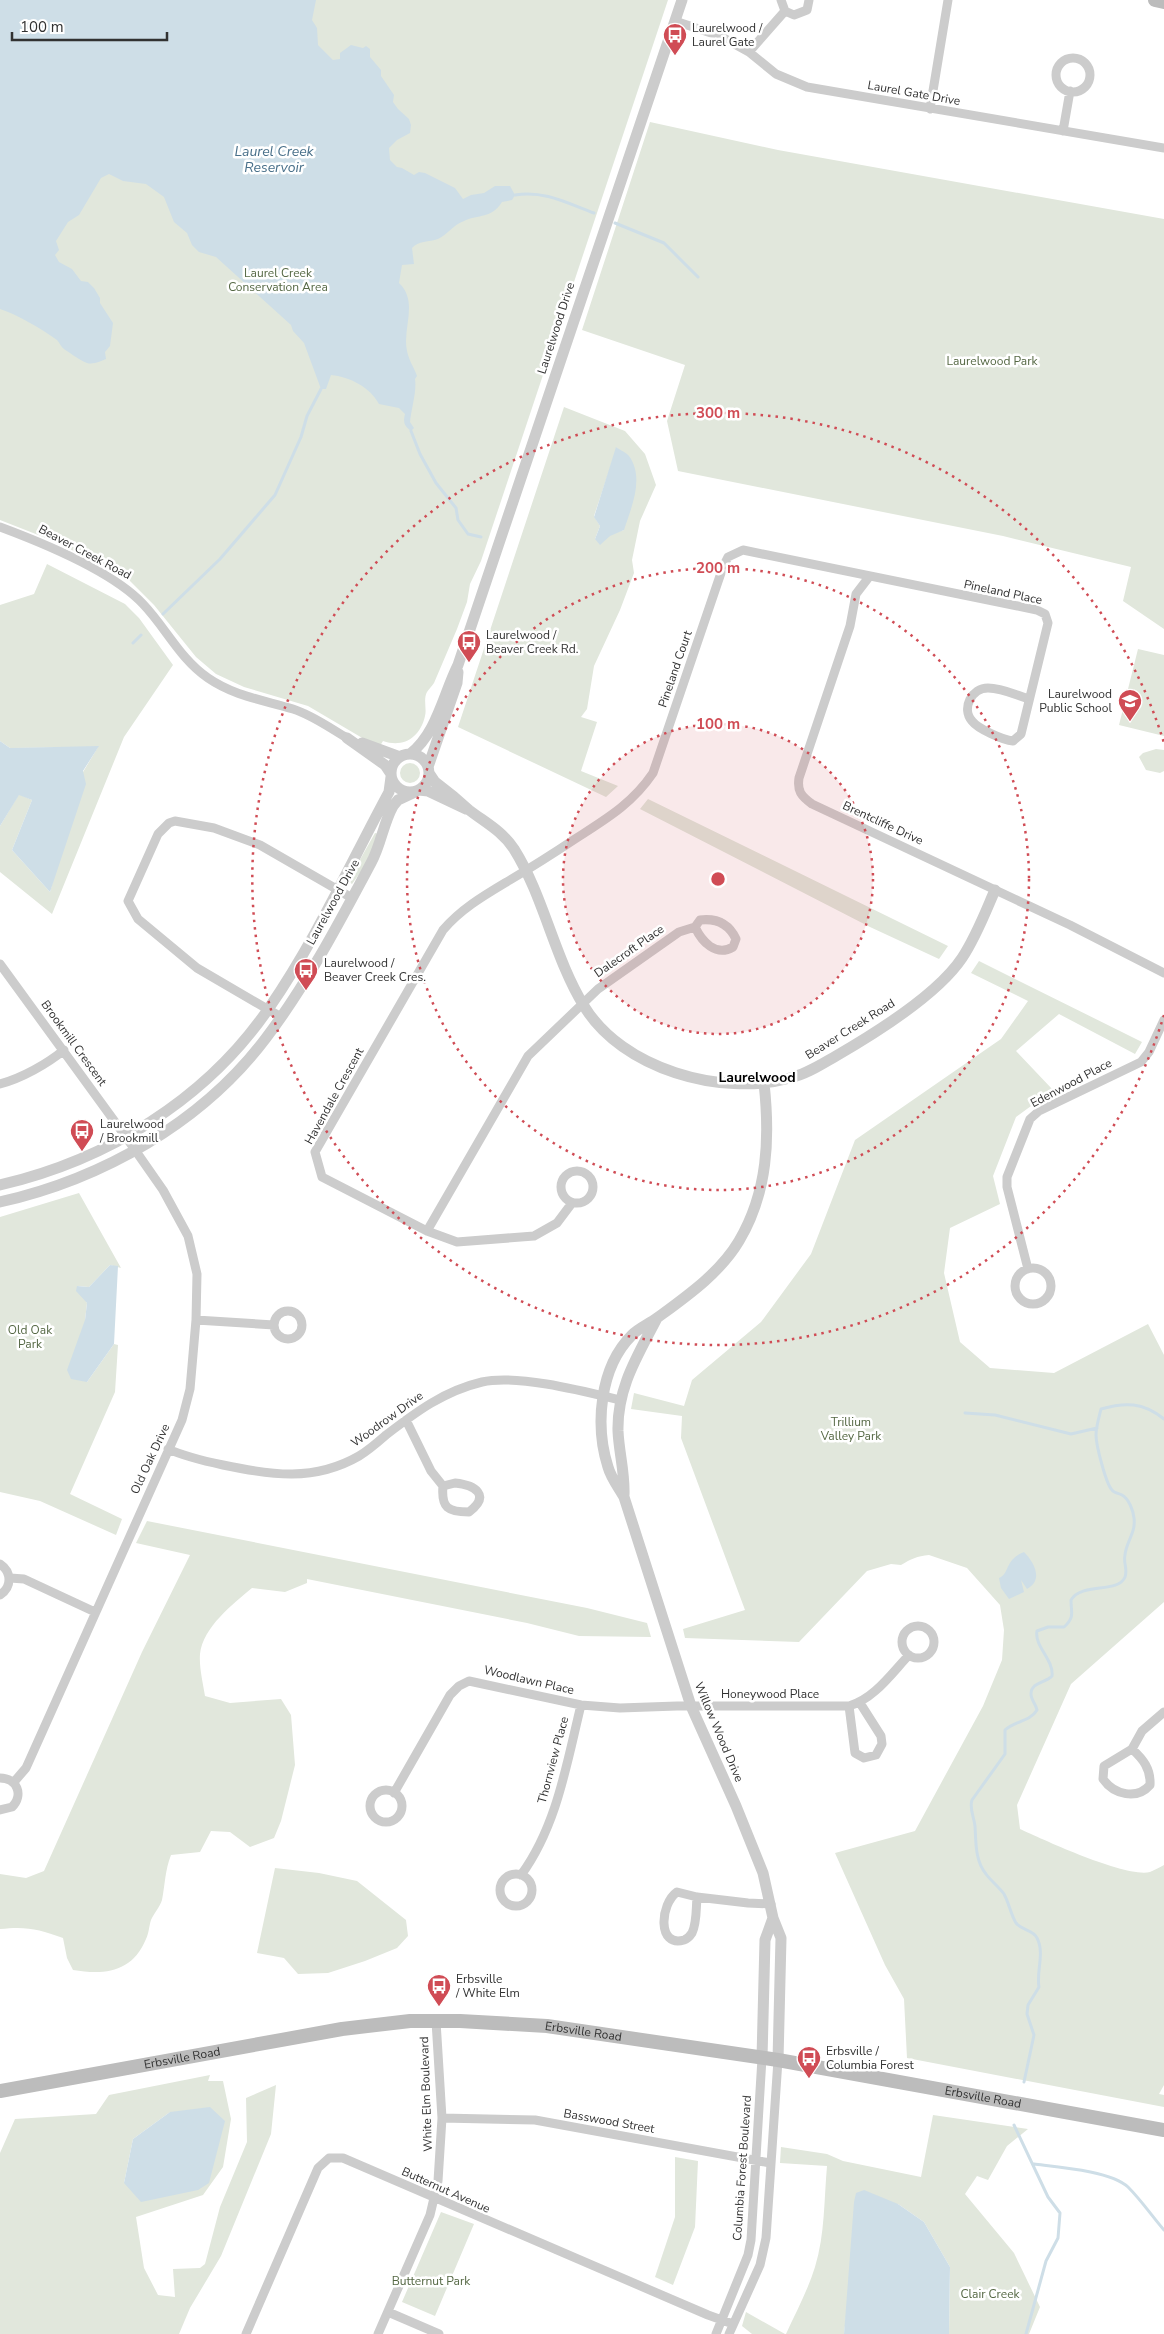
<svg xmlns="http://www.w3.org/2000/svg" width="1164" height="2334" viewBox="0 0 1164 2334" font-family="'Nunito Sans',sans-serif">
<style>
.green{fill:#e1e7dc;fill-rule:evenodd}
.water{fill:#cedee7}
.lines{fill:none;stroke-linecap:round;stroke-linejoin:round}
.stream{stroke:#cedee7;stroke-width:3}
.minor{stroke:#ccc;stroke-width:9}
.tertiary{stroke:#ccc;stroke-width:11}
.secondary{stroke:#bcbcbc;stroke-width:14}
.ring{fill:none;stroke:#d04c55;stroke-width:2.5;stroke-dasharray:2.5 5}
.labels{text-anchor:middle;dominant-baseline:central;stroke-width:5;stroke-linejoin:round;paint-order:stroke}
.poi-label{font-size:12px;fill:#323232;stroke:#fff;text-anchor:start}
.street-label{font-size:12px;fill:#323232;stroke:#fff}
.park-label{font-size:12px;fill:#556844;stroke:#fff}
.water-label{font-size:14px;font-style:italic;fill:#49708a;stroke:#fff}
.neighbourhood-label{font-size:14px;font-weight:bold;fill:#000;stroke:#fff}
.centre{fill:#d04c55;stroke:#fff;stroke-width:2.5}
.ring-label{font-size:15px;text-anchor:middle;font-weight:bold;fill:#d04c55;stroke:#fff;stroke-width:5;stroke-linejoin:round;paint-order:stroke}
</style>
<rect width="100%" height="100%" fill="#fff"/>
<!-- green -->
<path class="green" d="M0,0H668L481,561L470,584L467,602L457,629L434,683C432,686 429,689 427,692C423,699 427,709 425,716C420,738 403,748 383,741L380,746L364,739L308,706L244,687L216,674L196,657L154,605L124,575L51,540L0,520Z
M650,122L778,150L1164,219V629L1123,601L1131,567L1003,536L678,471L667,421L685,365L582,330Z
M564,407L625,431L645,454L656,485L640,521L632,560L634,573L620,610L594,666L587,709L581,717L597,722L581,771L618,786L606,797L458,727ZM617,447L624,530L595,539L600,526L594,516Z
M47,564L125,604L139,618L173,665L124,737L52,914L0,872V826L19,794L32,800L12,850L50,892L83,772L98,747L10,748L0,741V605L34,594Z
M1138,649L1164,655V736L1119,725Z
M1156,749L1164,750V771L1160,773L1146,770L1139,757L1143,753Z
M400 773a10 10 0 1 1 20 0a10 10 0 1 1-20 0Z
M648,799L948,946L939,959L870,927L640,809Z
M375,833L379,834L365,866L352,884L348,881Z
M979,961L1142,1042L1135,1054L1059,1014L1016,1051L1053,1090L1016,1117L993,1176L1000,1204L950,1228L944,1273L960,1342L990,1368L1054,1373L1148,1324L1164,1355V1602L1071,1684L1017,1805L1020,1829C1044,1840 1126,1878 1150,1872C1155,1870 1160,1867 1164,1865V2085L1159,2094L1164,2095V2107L907,2058L904,1999L885,1965L835,1853L915,1831L983,1706L1002,1660L1004,1630L1000,1605L967,1568L929,1555C917,1556 911,1559 901,1565L891,1564L867,1571L799,1642L685,1638L683,1629L745,1610L681,1438L682,1416L631,1409L634,1393L684,1406L692,1380L761,1322L811,1254L855,1140L1001,1039L1028,1001L971,973Z
M79,1193L121,1268L110,1265L89,1287L77,1286L87,1303L85,1320L87,1382L114,1344L118,1345L115,1392L70,1494L122,1519L116,1535L40,1501L0,1492V1217Z
M147,1521L587,1608L647,1623L651,1637L579,1636L527,1623L307,1579V1583L285,1592L252,1588C233,1604 203,1627 200,1654C199,1668 203,1683 205,1696L230,1703L281,1699L291,1715L295,1765L281,1821L274,1838L250,1847L230,1832L211,1831L200,1852L171,1855C165,1870 165,1885 162,1900C160,1907 154,1913 151,1920C149,1926 149,1933 146,1939C132,1973 104,1975 73,1970L67,1958L63,1938C39,1929 26,1926 0,1929V1874L26,1878L44,1871L142,1652L190,1555L136,1543Z
M275,1868L319,1873L357,1881L406,1920L408,1936L397,1948L365,1961L328,1973L298,1974L284,1958L257,1953Z
M210,2075L208,2081H223L231,2119L223,2167L203,2195L136,2217L144,2268L158,2295L175,2297L173,2269L200,2268L205,2264L220,2207L247,2142L246,2098L276,2085L271,2134L221,2256L190,2308L179,2334H0V2153L15,2119L96,2114L109,2095ZM170,2112L124,2183L133,2139Z
M933,2115L1028,2129L1007,2146L988,2180L977,2176L965,2194L1014,2253L1040,2307L1029,2334H949L950,2267L924,2222L898,2204L847,2308L844,2334H786C796,2312 808,2290 815,2267C825,2235 824,2199 827,2166L780,2163L781,2147L827,2154L843,2161L921,2177Z
M675,2157L698,2161L695,2227L673,2285L655,2277L675,2217Z
M441,2212L474,2224L435,2316L402,2302Z
M746,2312L785,2334H752L742,2326Z"/>
<!-- water -->
<path class="water" d="M0,0H316L312,20L317,28L318,45L333,60L340,59V53L351,45L363,48L366,46L370,49V57L381,70V76L394,95L393,102L398,109L409,119L411,125L410,133L397,140L389,148L390,160L397,167L402,168L414,175L419,172L425,173L455,188L463,199L471,195L484,193L495,186H510L515,195L512,200L502,202C491,219 479,214 464,221C453,225 448,234 438,239C429,242 418,241 412,248L414,264L402,265L399,283C419,302 402,328 407,351C409,361 414,367 417,376L415,379C417,391 411,410 410,422L414,428L411,431C404,426 403,422 405,414L399,408L379,404C370,387 350,377 331,375L326,389H321L304,343L293,331L291,325L216,257L199,252L192,245L187,233L174,222L164,197L146,184L123,181L109,174L101,178L79,215L68,222L56,241L59,250L55,255L59,262L72,269L81,281L88,282L94,288L100,298V303L113,323L110,346L105,352L106,359C100,361 94,365 87,363C81,361 70,353 64,349C61,347 60,343 57,340C40,328 20,316 0,309Z
M616,447C620,450 627,453 629,456C645,478 631,508 624,530L610,536L600,545L595,539L600,526L594,517Z
M0,741L10,748L99,746L83,771L86,784L50,892L12,850L32,800L19,795L0,826Z
M110,1265L118,1266L114,1344L87,1382L71,1379L67,1370L85,1320L87,1303L76,1291L77,1286L89,1287Z
M1024,1552C1034,1562 1044,1580 1027,1589L1021,1580L1024,1592L1009,1599L1001,1588L999,1578C1010,1574 1004,1560 1024,1552Z
M210,2107L225,2121L209,2183L198,2190L141,2202L124,2183L133,2139L170,2112Z
M864,2190L898,2204L924,2222L950,2267L949,2334H844L854,2202L856,2193Z"/>
<g class="lines">
<!-- stream -->
<path class="stream" d="M515,195C544,190 567,203 594,213
M615,223L664,243L698,277
M411,431L420,454L436,483L456,508L458,520L468,534L481,537
M163,614L220,559L275,495L301,437L307,416L321,389
M133,643L141,635
M965,1413L995,1415L1071,1434L1097,1428
M1024,2082L1034,2035L1027,2014L1028,2005L1039,1987C1036,1972 1045,1953 1037,1938C1033,1929 1022,1931 1016,1923C1011,1915 1009,1903 1004,1894C999,1887 991,1881 986,1874C975,1861 976,1842 975,1826C974,1817 969,1808 972,1800L1005,1754V1730C1014,1721 1030,1722 1037,1710C1036,1704 1031,1700 1031,1694C1031,1682 1046,1683 1052,1676C1054,1660 1034,1646 1037,1631L1048,1627H1064C1075,1617 1071,1613 1071,1600C1082,1582 1118,1594 1125,1577C1128,1569 1123,1563 1125,1555C1126,1542 1136,1533 1134,1518C1133,1510 1129,1499 1122,1495C1118,1493 1114,1493 1112,1490C1106,1484 1096,1445 1096,1435C1096,1427 1099,1417 1101,1409C1125,1402 1143,1402 1164,1419
M1014,2125L1048,2197L1060,2213L1058,2238L1046,2261L1026,2334
M1034,2164C1058,2167 1111,2171 1128,2187C1141,2200 1152,2216 1164,2230"/>
<!-- minor -->
<path class="minor" d="M781,0L785,11L794,15L807,10L809,0
M675,21L720,36L749,52L776,74L807,87L1164,148
M749,52L785,11
M1056 75a17 17 0 1 1 34 0a17 17 0 1 1-34 0Z
M930,109L948,0
M1063,131L1070,91
M0,527C43,543 112,571 143,604C166,628 180,659 208,678C234,696 263,700 293,709C312,715 330,728 347,738
M869,577L856,594L850,626L799,778C797,791 801,796 812,804L1070,925L1164,973
M0,964L126,1137L163,1190L188,1236L197,1274L196,1320L190,1389L182,1420L26,1768L14,1782
M281,1017L197,968L138,919L128,901L158,834L169,823L175,821L214,828L260,845L352,898
M0,1084C22,1078 47,1064 64,1050
M561 1187a16 16 0 1 1 32 0a16 16 0 1 1-32 0Z
M572,1203L557,1223L534,1236L457,1242L427,1231L322,1177L315,1152L443,930C462,908 485,895 510,880C532,867 554,853 575,839C606,819 632,804 653,773L723,567L728,557L743,550L1037,610L1045,614L1048,623L1021,734L1013,741C1003,740 978,729 972,721C961,708 972,688 988,688C1002,688 1016,695 1029,699
M427,1231L528,1056L598,989L679,932L695,927C702,942 716,957 733,947L736,939C729,924 717,918 700,920L695,927
M1015 1286a18 18 0 1 1 36 0a18 18 0 1 1-36 0Z
M1028,1269L1007,1187V1177L1030,1119L1039,1111L1141,1062L1149,1052L1164,1020
M274 1325a14 14 0 1 1 28 0a14 14 0 1 1-28 0Z
M196,1320L274,1325
M406,1420L431,1471L443,1486
M168,1449C186,1457 204,1461 223,1465C271,1475 314,1482 359,1456C369,1450 378,1442 386,1435C416,1412 444,1391 482,1382C517,1374 583,1391 620,1400
M455,1483C475,1485 491,1495 469,1512C448,1512 441,1508 443,1486Z
M0,1564C12,1572 12,1587 0,1595
M10,1578L24,1579L95,1612
M902 1642a16 16 0 1 1 32 0a16 16 0 1 1-32 0Z
M849,1706L855,1753L864,1758L876,1755L882,1744L881,1736L860,1703
M1132,1749C1143,1759 1151,1769 1150,1785C1137,1800 1114,1795 1103,1779L1104,1766L1132,1749L1142,1731L1164,1712
M0,1778C17,1778 24,1795 12,1807L0,1810
M370 1806a16 16 0 1 1 32 0a16 16 0 1 1-32 0Z
M394,1793L450,1695L459,1686L469,1681L581,1705L620,1708L677,1706H849C874,1699 891,1674 909,1655
M500 1890a16 16 0 1 1 32 0a16 16 0 1 1-32 0Z
M521,1875C557,1826 567,1762 581,1705
M697,1897C696,1908 697,1923 692,1933C690,1936 687,1939 684,1940C657,1948 660,1904 677,1892L697,1897L748,1903L771,1904
M442,2118L535,2120L770,2163
M388,2312L439,2334
M246,2334L318,2168L329,2158H343L708,2315L733,2324
M378,2334L430,2215L438,2181L442,2118L436,2021
M716,2334L748,2255L751,2240L762,2058
M729,2334L760,2265L766,2238L778,2060"/>
<!-- tertiary -->
<path class="tertiary" d="M347,738L385,765L391,774
M362,743L400,757
M391 773a19 19 0 1 1 38 0a19 19 0 1 1-38 0Z
M410,754C437,733 443,695 458,665L682,0
M428,767L457,683L458,672
M429,773L435,782C447,791 458,800 469,810C486,823 502,831 514,849C544,897 554,957 584,1006C622,1069 721,1097 790,1078C807,1074 822,1064 836,1056C874,1034 938,994 962,958C976,937 985,913 995,890
M419,790L428,791L466,809
M764,1083C770,1138 768,1192 739,1241C720,1273 687,1296 657,1318C649,1324 639,1328 632,1335C599,1368 595,1426 608,1467C611,1478 619,1488 624,1497L691,1706L736,1806L763,1873L773,1918L781,1938L778,2060
M0,1185C107,1160 206,1100 269,1008C316,940 350,864 389,792L391,777
M0,1202C102,1179 202,1123 266,1038C307,984 339,923 371,863C381,845 383,824 393,806L398,800L415,792
M624,1495C625,1473 619,1453 618,1431C617,1388 637,1357 656,1320
M762,2058L765,1940L773,1918"/>
<!-- secondary -->
<g class="secondary">
<path d="M1155,0L1164,2"/>
<path id="s1" d="M0,2091L342,2029L410,2021H460L547,2026L778,2060L1164,2130"/>
</g>
</g>
<!-- distance rings -->
<circle cx="718" cy="879" r="155" fill="#d04c55" fill-opacity=".12"/>
<g class="ring">
<circle cx="718" cy="879" r="155"/>
<circle cx="718" cy="879" r="311"/>
<path d="M1164 1015A466 466 0 1 1 1164 743"/>
</g>
<!-- icons -->
<defs>
<g id="bus-pin" transform="scale(1.25)"><path d="M0 17L-7.5 6A9.5 9.5 0 1 1 7.5 6Z" fill="#d04c55" stroke="#fff"/><path d="M-5-6H5V4H4V6H2V4H-2V6H-4V4H-5ZM-3.5-4V0h7V-4ZM-3.5 1.2v1.5H-2V1.2ZM2 1.2v1.5H3.5V1.2Z" fill="#fff"/></g>
<g id="school-pin" transform="scale(1.25)"><path d="M0 17L-7.5 6A9.5 9.5 0 1 1 7.5 6Z" fill="#d04c55" stroke="#fff"/><path d="M0-5L7-2L0 1L-7-2ZM-4 1L0 2.5L4 1V4Q0 6-4 4Z" fill="#fff"/></g>
</defs>
<g fill-rule="evenodd">
<use href="#bus-pin" x="675" y="35"/>
<use href="#bus-pin" x="469" y="642"/>
<use href="#school-pin" x="1130" y="701"/>
<use href="#bus-pin" x="306" y="970"/>
<use href="#bus-pin" x="82" y="1131"/>
<use href="#bus-pin" x="439" y="1986"/>
<use href="#bus-pin" x="809" y="2058"/>
</g>
<g class="labels">
<!-- poi labels -->
<g class="poi-label">
<text x="692" y="28">Laurelwood /<tspan x="692" dy="14">Laurel Gate</tspan></text>
<text x="486" y="635">Laurelwood /<tspan x="486" dy="14">Beaver Creek Rd.</tspan></text>
<text x="1112" y="694" text-anchor="end">Laurelwood<tspan x="1112" dy="14">Public School</tspan></text>
<text x="324" y="963">Laurelwood /<tspan x="324" dy="14">Beaver Creek Cres.</tspan></text>
<text x="100" y="1124">Laurelwood<tspan x="100" dy="14">/ Brookmill</tspan></text>
<text x="456" y="1979">Erbsville<tspan x="456" dy="14">/ White Elm</tspan></text>
<text x="826" y="2051">Erbsville /<tspan x="826" dy="14">Columbia Forest</tspan></text>
</g>
<!-- street labels -->
<g class="street-label">
<text transform="translate(914 93) rotate(10)">Laurel Gate Drive</text>
<text transform="translate(556 328) rotate(-72)">Laurelwood Drive</text>
<text transform="translate(85 552) rotate(28)">Beaver Creek Road</text>
<text transform="translate(1003 592) rotate(12)">Pineland Place</text>
<text transform="translate(675 669) rotate(-71)">Pineland Court</text>
<text transform="translate(883 823) rotate(25)">Brentcliffe Drive</text>
<text transform="translate(333 902) rotate(-61)">Laurelwood Drive</text>
<text transform="translate(629 951) rotate(-35)">Dalecroft Place</text>
<text transform="translate(850 1029) rotate(-32)">Beaver Creek Road</text>
<text transform="translate(74 1043) rotate(54)">Brookmill Crescent</text>
<text transform="translate(1071 1083) rotate(-28)">Edenwood Place</text>
<text transform="translate(334 1096) rotate(-61)">Havendale Crescent</text>
<text transform="translate(387 1419) rotate(-36)">Woodrow Drive</text>
<text transform="translate(150 1459) rotate(-65)">Old Oak Drive</text>
<text transform="translate(529 1680) rotate(13)">Woodlawn Place</text>
<text x="770" y="1694">Honeywood Place</text>
<text transform="translate(719 1732) rotate(67)">Willow Wood Drive</text>
<text transform="translate(553 1760) rotate(-75)">Thornview Place</text>
<text stroke="none"><textPath href="#s1" startOffset="590">Erbsville Road</textPath></text>
<text stroke="none"><textPath href="#s1" startOffset="185">Erbsville Road</textPath></text>
<text transform="translate(426 2094) rotate(-92)">White Elm Boulevard</text>
<text stroke="none"><textPath href="#s1" startOffset="995">Erbsville Road</textPath></text>
<text transform="translate(609 2121) rotate(10)">Basswood Street</text>
<text transform="translate(742 2168) rotate(-86)">Columbia Forest Boulevard</text>
<text transform="translate(446 2190) rotate(24)">Butternut Avenue</text>
</g>
<!-- park labels -->
<g class="park-label">
<text x="278" y="273">Laurel Creek<tspan x="278" dy="14">Conservation Area</tspan></text>
<text x="992" y="361">Laurelwood Park</text>
<text x="30" y="1330">Old Oak<tspan x="30" dy="14">Park</tspan></text>
<text x="851" y="1422">Trillium<tspan x="851" dy="14">Valley Park</tspan></text>
<text x="431" y="2281">Butternut Park</text>
<text x="990" y="2294">Clair Creek</text>
</g>
<!-- water labels -->
<g class="water-label">
<text x="274" y="151">Laurel Creek<tspan x="274" dy="16">Reservoir</tspan></text>
</g>
<!-- neighbourhood labels -->
<g class="neighbourhood-label">
<text x="757" y="1077">Laurelwood</text>
</g>
</g>
<circle cx="718" cy="879" r="8" class="centre"/>
<g class="ring-label">
<text x="718" y="418">300 m</text>
<text x="718" y="573">200 m</text>
<text x="718" y="729">100 m</text>
</g>
<!-- scale -->
<path d="M12 32v8h155v-8" fill="none" stroke="#323232" stroke-width="2.5"/>
<text x="20" y="32" font-size="15" fill="#323232" stroke="#ffffff" stroke-width="4" paint-order="stroke">100 m</text>
</svg>
